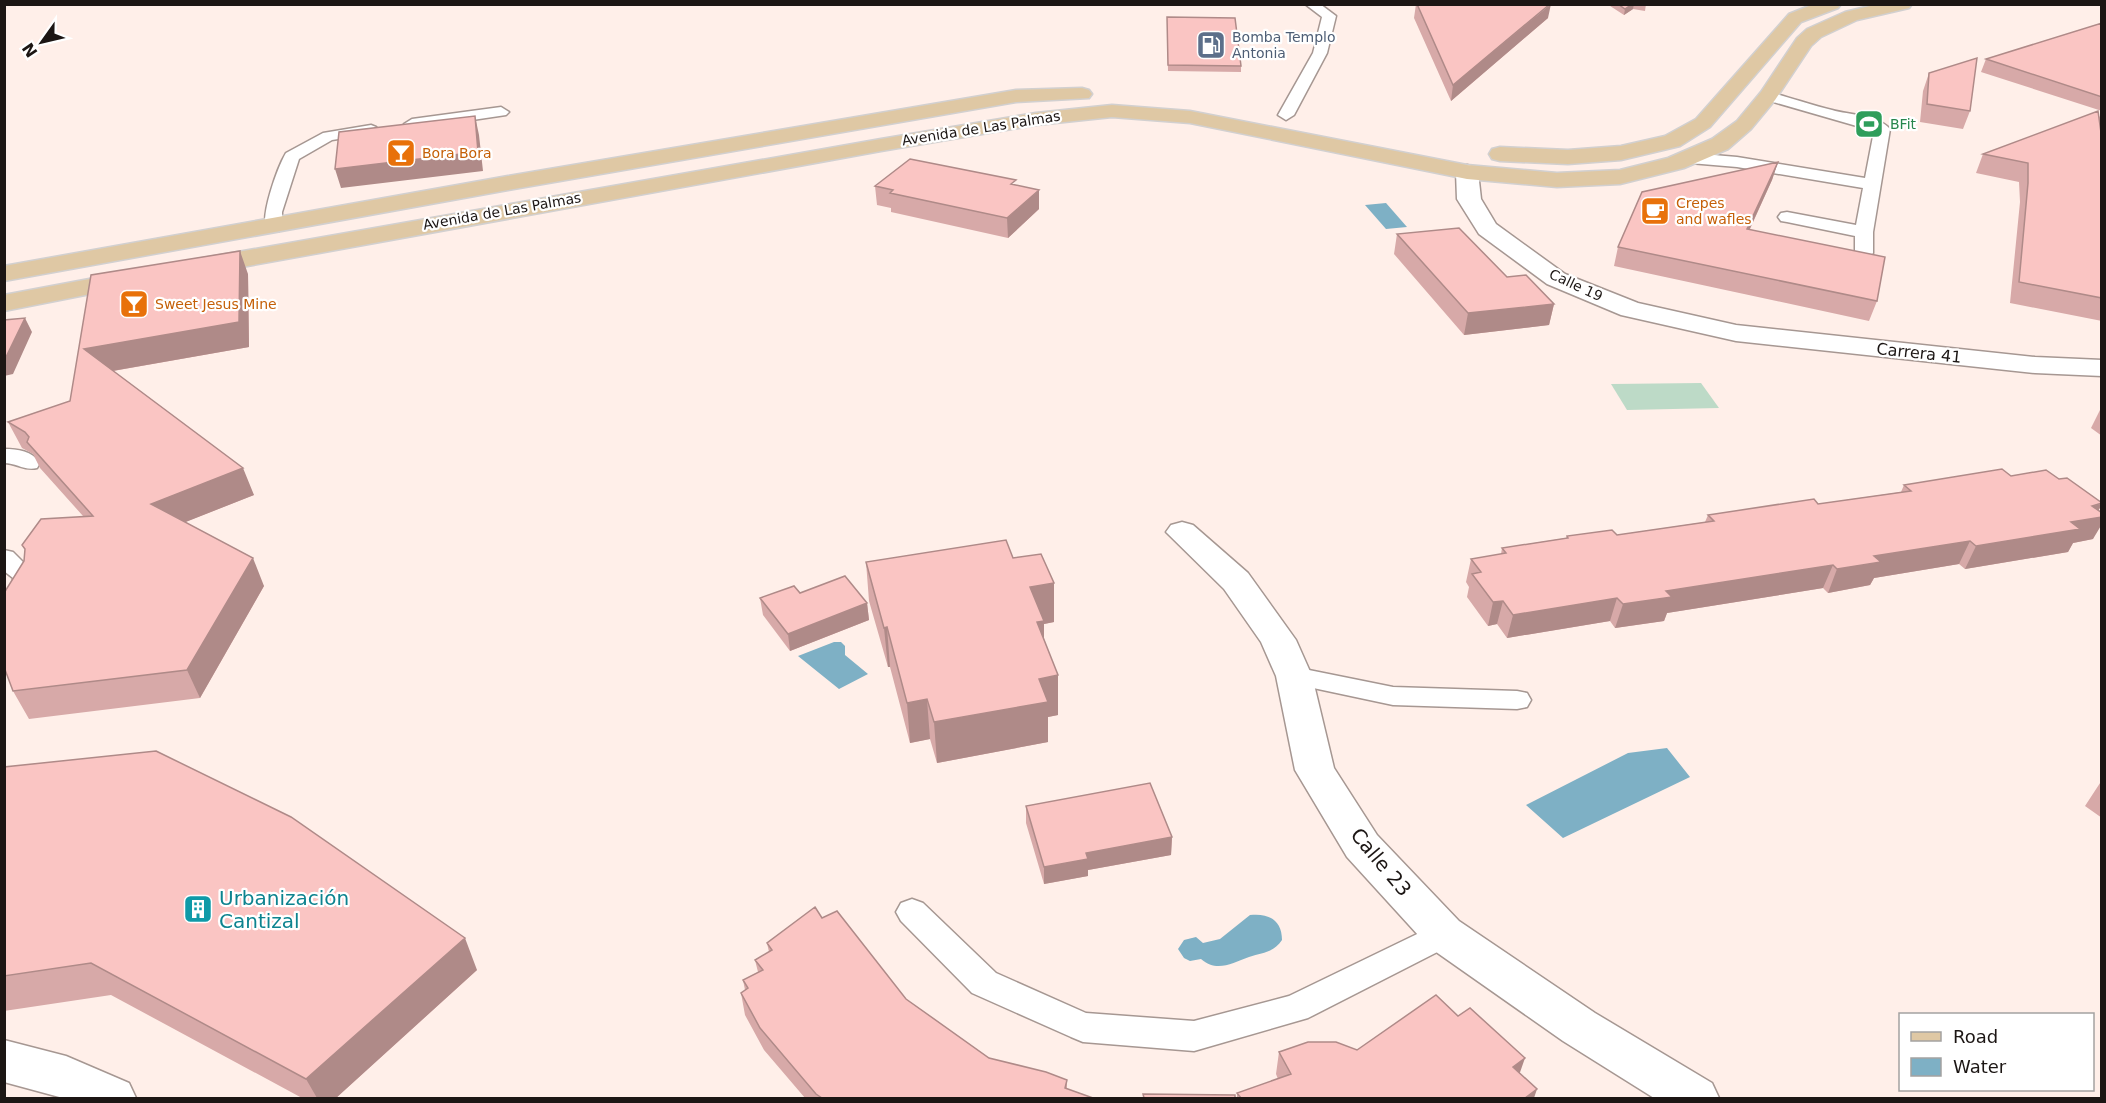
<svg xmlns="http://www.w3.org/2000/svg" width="2106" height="1103" viewBox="0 0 2106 1103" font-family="'DejaVu Sans',sans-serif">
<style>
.green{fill:#bddac7}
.water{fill:#7eb0c5}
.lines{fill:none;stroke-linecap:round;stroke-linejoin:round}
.service-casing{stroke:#a69792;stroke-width:3}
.minor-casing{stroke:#a69792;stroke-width:3}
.primary-casing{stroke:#d2d0d0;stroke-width:3}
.service{fill:#fff;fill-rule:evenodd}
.minor{fill:#fff;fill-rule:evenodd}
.primary{fill:#dfc8a4;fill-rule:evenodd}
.wall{fill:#d7a9a8}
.shaded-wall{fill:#af8a88}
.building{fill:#fac5c3;stroke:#af8a88;stroke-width:1.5}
.labels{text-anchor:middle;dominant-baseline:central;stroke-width:4.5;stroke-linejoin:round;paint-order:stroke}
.far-service-label{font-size:14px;fill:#4e5e75;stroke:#fff;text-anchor:start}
.far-leisure-label{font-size:14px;fill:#27864d;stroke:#fff;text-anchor:start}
.far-street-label{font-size:14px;fill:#1c1614;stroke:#fff}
.far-food-label{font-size:14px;fill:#c56008;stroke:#fff;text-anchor:start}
.street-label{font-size:16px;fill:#1c1614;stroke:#fff}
.near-street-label{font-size:20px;fill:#1c1614;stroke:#fff}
.near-culture-label{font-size:20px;fill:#0d838f;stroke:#fff;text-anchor:start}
</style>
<rect width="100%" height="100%" fill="#ffefe9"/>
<!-- green -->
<path class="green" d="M1701,383L1719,408L1627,410L1611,384Z"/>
<!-- water -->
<path class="water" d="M1386,203L1407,227L1386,229L1365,205Z
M834,642H841L845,646V655L868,674L839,689L798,656Z
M1667,748L1690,777L1563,838L1526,805L1628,753Z
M1250,915C1269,913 1282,920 1282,940C1273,953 1263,952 1249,957C1232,963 1217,973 1201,959L1190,961L1184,958L1178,949L1184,940L1196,937L1203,943L1220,939Z"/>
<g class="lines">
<!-- service casing -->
<g class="service-casing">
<path id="service" d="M1305,4H1320L1336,16L1327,53L1294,115L1286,120L1278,115L1313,53L1322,17Z
M1768,92C1790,97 1810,105 1832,110C1849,115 1878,115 1890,129L1873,232V253L1870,257H1858L1855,253V236L1787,222L1781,221L1778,217L1781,213L1787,212L1856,225L1863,188L1737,167L1690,163L1682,158L1690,153L1737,157L1865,178L1874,131L1763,99L1761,96L1763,93Z
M501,107L509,112L506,115L412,129L404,124L412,119Z
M371,125L376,127L379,130L376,133L332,140L299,159L282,212V227L279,231H267C259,218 278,166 286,153L323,133Z
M4,449C18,449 32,451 40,463L37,468C24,471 17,463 4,463Z
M4,550L13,552L37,576V587L13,628L4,630V600L13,587V578L4,571Z
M1294,667L1393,687L1517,691L1527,693L1531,700L1527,707L1517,709L1393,705L1285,682L1281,676L1285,670Z
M912,899L923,903L996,973L1086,1013L1194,1021L1289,996L1444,921L1455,925L1460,934L1455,943L1308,1018L1194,1051L1083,1042L1071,1037L972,993L901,921L896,912L901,903Z"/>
</g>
<!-- minor casing -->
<g class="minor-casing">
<path id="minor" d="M1467,165L1475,167L1478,172L1481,199L1496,224L1565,274L1638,303L1736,325L2035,357L2102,360V376L2035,373L1736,341L1621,315L1547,284L1479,234L1457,199L1456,172L1459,167Z
M1182,522L1193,525L1248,573L1296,640L1312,676L1334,768L1377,835L1459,921L1595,1013L1712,1083L1719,1098H1654L1563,1041L1429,947L1347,857L1301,780L1295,770L1276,676L1261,642L1224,589L1166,532L1171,525Z
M4,1040L66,1056L129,1083L136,1098H63L4,1082Z"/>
</g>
<!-- primary casing -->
<g class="primary-casing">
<path id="primary" d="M1814,4H1841L1838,8L1801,22L1710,127L1680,146L1621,160L1568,164L1500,161L1492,159L1489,154L1492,149L1500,147L1568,150L1621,146L1665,136L1696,119L1789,14Z
M1878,4H1912L1909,8L1857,20L1821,37L1811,46L1775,100L1751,129L1728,149L1684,168L1620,184L1557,187L1467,179L1190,123L1112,117L1036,125L881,151L198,275L189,272L185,267L189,262L198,259L881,139L1036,113L1112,105L1190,111L1467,165L1557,173L1620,170L1668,158L1712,139L1737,121L1761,92L1797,38L1807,29L1845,12Z
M1082,88L1089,90L1092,94L1089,98L1016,102L508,190L4,281V266L508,176L1016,90Z
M132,271L141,274L145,279L141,284L4,311V295Z"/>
</g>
<!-- service -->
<use href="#service" class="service"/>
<!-- minor -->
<use href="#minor" class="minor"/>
<!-- primary -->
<use href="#primary" class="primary"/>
</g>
<!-- wall -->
<path class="wall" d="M1416,4L1548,18L1451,101L1414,18Z
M1607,4H1646L1645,11L1633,9L1624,15Z
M1167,17L1241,66V72L1168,71Z
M2102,23V111L1981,72L1986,59Z
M1929,73L1970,111L1963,129L1920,122L1923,91Z
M2102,114V130H2100L2102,139V321L2010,303L2020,202L2019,182L1976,173L1983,154L2099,117Z
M1778,162L1772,180L1750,229L1877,301L1869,321L1614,266L1618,247Z
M1016,185L1039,209L1008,238L891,212V208L877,205L875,186Z
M1397,234L1507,277L1554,304L1549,325L1464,335L1394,254Z
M248,274L249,347L113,371L254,495L185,522L264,586L200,698L29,719L13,691L24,561L25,550L22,545L83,516L40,468L33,454L22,448L8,422L70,401Z
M2102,406V436L2091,428Z
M2011,476L2059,479L2102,505L2098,511L2093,539L2073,543L2068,552L1965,569L1959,564L1874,578L1870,585L1828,593L1823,588L1667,613L1664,621L1615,628L1610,621L1507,638L1497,624L1488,626L1467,597L1469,587L1466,582L1471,559L1501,554L1502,548L1566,538L1567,536L1617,535L1705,522L1708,515L1818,504L1901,492L1904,485Z
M1013,558L1054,583V622L1044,624V639L1058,715L1048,717V742L937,763L930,739L910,743L890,667H888L869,601L866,562Z
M800,593L867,603L869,620L790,651L763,615L760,598Z
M4,767L477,970L336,1098H302L111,995L4,1011Z
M2102,780V818L2085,806Z
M1026,806L1172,837L1171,855L1088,870V876L1044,884L1026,823Z
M822,918L906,999L989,1058L1067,1080V1089L1093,1098H805L764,1050L745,1015L741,993L745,990L743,980L758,972L755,960L769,952L767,943Z
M1357,1050L1520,1073L1534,1098H1237V1093L1278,1079L1276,1074L1279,1052Z"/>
<!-- shaded-wall -->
<path class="shaded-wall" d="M1551,4L1548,18L1451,101L1453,85Z
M1632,4H1634L1633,9L1624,15L1625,9Z
M475,116L479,135L483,171L341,188L335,169Z
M1778,162L1772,180L1741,248L1747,229Z
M1039,190V209L1008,238L1007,218Z
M240,251L248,274L249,347L95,374L84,349Z
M1554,304L1549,325L1464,335L1468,313Z
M25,318L32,332L13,374L4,376V359Z
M243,468L254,495L163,531L151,504Z
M2102,504L2094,518L2102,517V524L2093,539L2073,543L2068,552L1965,569L1976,546L2092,506Z
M1970,541L1959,564L1874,578L1870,585L1828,593L1837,569L1874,556Z
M253,558L264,586L200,698L187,670Z
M1833,565L1823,588L1667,613L1664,621L1615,628L1623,604L1666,591Z
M1054,583V622L1044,624V661L1030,587Z
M1617,598L1610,621L1507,638L1513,615Z
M1503,601L1497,624L1488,626L1493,602Z
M867,603L869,620L790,651L788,634Z
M887,627L890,667H888L884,628Z
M1058,675V715L1048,717V742L937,763L934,722L1039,679Z
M927,699L930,739L910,743L907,703Z
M1172,837L1171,855L1088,870V876L1044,884V867L1086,853Z
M465,938L477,970L336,1098H317L306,1079Z
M1525,1058L1517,1081L1513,1067Z
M1537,1089L1534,1098H1525Z"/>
<!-- building -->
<path class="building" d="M1417,4H1550L1453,85Z
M1618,4H1632L1625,9Z
M1167,17L1235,18L1241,66L1168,65Z
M2102,23V97L1986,59Z
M1977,58L1970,111L1927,104L1929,73Z
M2098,111L2102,140V298L2019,282L2028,183V163L1983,154Z
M475,116L478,152L335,169L339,132Z
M910,159L1016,180L1011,184L1039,190L1007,218L890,193L893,190L875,186Z
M1778,162L1747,229L1885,257L1877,301L1618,247L1642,192Z
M1459,228L1507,277L1526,275L1554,304L1468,313L1397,234Z
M240,251L239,322L84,349L243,468L151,504L253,558L187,670L13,691L4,667V593L24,561L25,549L22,545L41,519L93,516L27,442L29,437L25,432L8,422L70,401L91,275Z
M25,318L5,359H4V320Z
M2002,469L2011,476L2046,470L2059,479L2067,478L2102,503L2092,506L2102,513V517L2071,522L2080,529L1976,546L1970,541L1874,556L1881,562L1837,569L1833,565L1666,591L1672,597L1623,604L1617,598L1513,615L1503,601L1493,602L1472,574L1481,572L1471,559L1506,553L1502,548L1568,538L1567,536L1612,530L1617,535L1714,521L1708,515L1814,499L1818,504L1911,491L1904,485Z
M1006,540L1013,558L1041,554L1054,583L1030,587L1044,621L1037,622L1058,675L1039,679L1048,702L934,722L927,699L907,703L887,627L884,628L866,562Z
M845,576L867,603L788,634L760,598L794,586L800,593Z
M156,751L291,817L465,938L306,1079L91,963L4,976V767Z
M1150,783L1172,837L1086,853L1088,859L1044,867L1026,806Z
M815,907L822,918L837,911L906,999L989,1058L1046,1072L1067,1080L1065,1088L1093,1098H822L816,1094L760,1028L741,993L748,988L743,980L763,970L755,960L772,950L767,943Z
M1436,995L1458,1016L1470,1008L1525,1058L1513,1067L1537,1089L1525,1098H1241L1237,1093L1291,1074L1279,1052L1308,1042H1336L1357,1050Z
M1143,1094L1235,1095V1098H1144Z"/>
<!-- icons -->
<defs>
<g id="fuel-square" transform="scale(1.5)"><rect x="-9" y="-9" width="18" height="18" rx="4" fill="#5c6f8a" stroke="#fff"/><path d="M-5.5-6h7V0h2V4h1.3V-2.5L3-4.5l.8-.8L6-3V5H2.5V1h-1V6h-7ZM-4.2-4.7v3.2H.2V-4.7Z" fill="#fff"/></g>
<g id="stadium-square" transform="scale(1.5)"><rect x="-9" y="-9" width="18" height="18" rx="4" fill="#2e9e5b" stroke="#fff"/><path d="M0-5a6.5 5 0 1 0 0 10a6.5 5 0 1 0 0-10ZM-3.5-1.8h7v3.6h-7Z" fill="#fff"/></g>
<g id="bar-square" transform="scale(1.5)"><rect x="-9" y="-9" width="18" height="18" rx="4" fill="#e8710a" stroke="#fff"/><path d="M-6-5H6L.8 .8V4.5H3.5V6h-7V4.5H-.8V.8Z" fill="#fff"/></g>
<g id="cafe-square" transform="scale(1.5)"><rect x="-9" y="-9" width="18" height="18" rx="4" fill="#e8710a" stroke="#fff"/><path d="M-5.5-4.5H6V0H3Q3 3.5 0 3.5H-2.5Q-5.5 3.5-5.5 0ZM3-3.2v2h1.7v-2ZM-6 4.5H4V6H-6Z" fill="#fff"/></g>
<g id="building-square" transform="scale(1.5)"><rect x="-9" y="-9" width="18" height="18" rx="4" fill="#0f9aa8" stroke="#fff"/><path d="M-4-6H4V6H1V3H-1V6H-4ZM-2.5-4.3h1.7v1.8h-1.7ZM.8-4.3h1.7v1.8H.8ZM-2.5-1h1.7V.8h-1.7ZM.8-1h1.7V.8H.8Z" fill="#fff"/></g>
</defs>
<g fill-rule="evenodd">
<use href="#fuel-square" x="1211" y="45"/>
<use href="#stadium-square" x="1869" y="124"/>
<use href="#bar-square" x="401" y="153"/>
<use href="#cafe-square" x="1655" y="211"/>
<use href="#bar-square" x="134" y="304"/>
<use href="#building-square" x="198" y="909"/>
</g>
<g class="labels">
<!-- far-service labels -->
<g class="far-service-label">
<text x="1232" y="37">Bomba Templo<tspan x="1232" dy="16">Antonia</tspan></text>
</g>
<!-- far-leisure labels -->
<g class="far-leisure-label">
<text x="1890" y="124">BFit</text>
</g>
<!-- far-street labels -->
<g class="far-street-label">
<text transform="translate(981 128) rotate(-9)">Avenida de Las Palmas</text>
<text transform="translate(502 211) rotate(-10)">Avenida de Las Palmas</text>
<text transform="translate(1576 285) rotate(25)">Calle 19</text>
</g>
<!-- far-food labels -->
<g class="far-food-label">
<text x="422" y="153">Bora Bora</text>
<text x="1676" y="203">Crepes<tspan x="1676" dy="16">and wafles</tspan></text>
<text x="155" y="304">Sweet Jesus Mine</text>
</g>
<!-- street labels -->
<g class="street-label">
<text transform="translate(1919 353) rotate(6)">Carrera 41</text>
</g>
<!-- near-street labels -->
<g class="near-street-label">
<text transform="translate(1381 862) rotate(50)">Calle 23</text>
</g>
<!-- near-culture labels -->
<g class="near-culture-label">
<text x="219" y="898">Urbanización<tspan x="219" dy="23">Cantizal</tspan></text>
</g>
</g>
<!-- border -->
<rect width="2106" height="1103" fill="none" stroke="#1c1614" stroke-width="12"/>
<!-- legend -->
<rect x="1899" y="1013" width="195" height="78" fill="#ffffff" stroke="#a4a2a1" stroke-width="1.5"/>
<rect x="1911" y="1032" width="30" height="9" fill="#dfc8a4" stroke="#a4a2a1" stroke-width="1.5"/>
<text x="1953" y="1043" font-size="18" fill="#1c1614">Road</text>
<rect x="1911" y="1058" width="30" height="18" fill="#7eb0c5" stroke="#a4a2a1" stroke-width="1.5"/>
<text x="1953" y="1073" font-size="18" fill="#1c1614">Water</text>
<!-- north arrow -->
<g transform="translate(42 42) rotate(236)" stroke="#ffffff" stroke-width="4.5" paint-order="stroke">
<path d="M0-4.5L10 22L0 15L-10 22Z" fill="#1c1614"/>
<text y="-9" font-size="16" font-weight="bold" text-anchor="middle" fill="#1c1614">N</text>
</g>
</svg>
